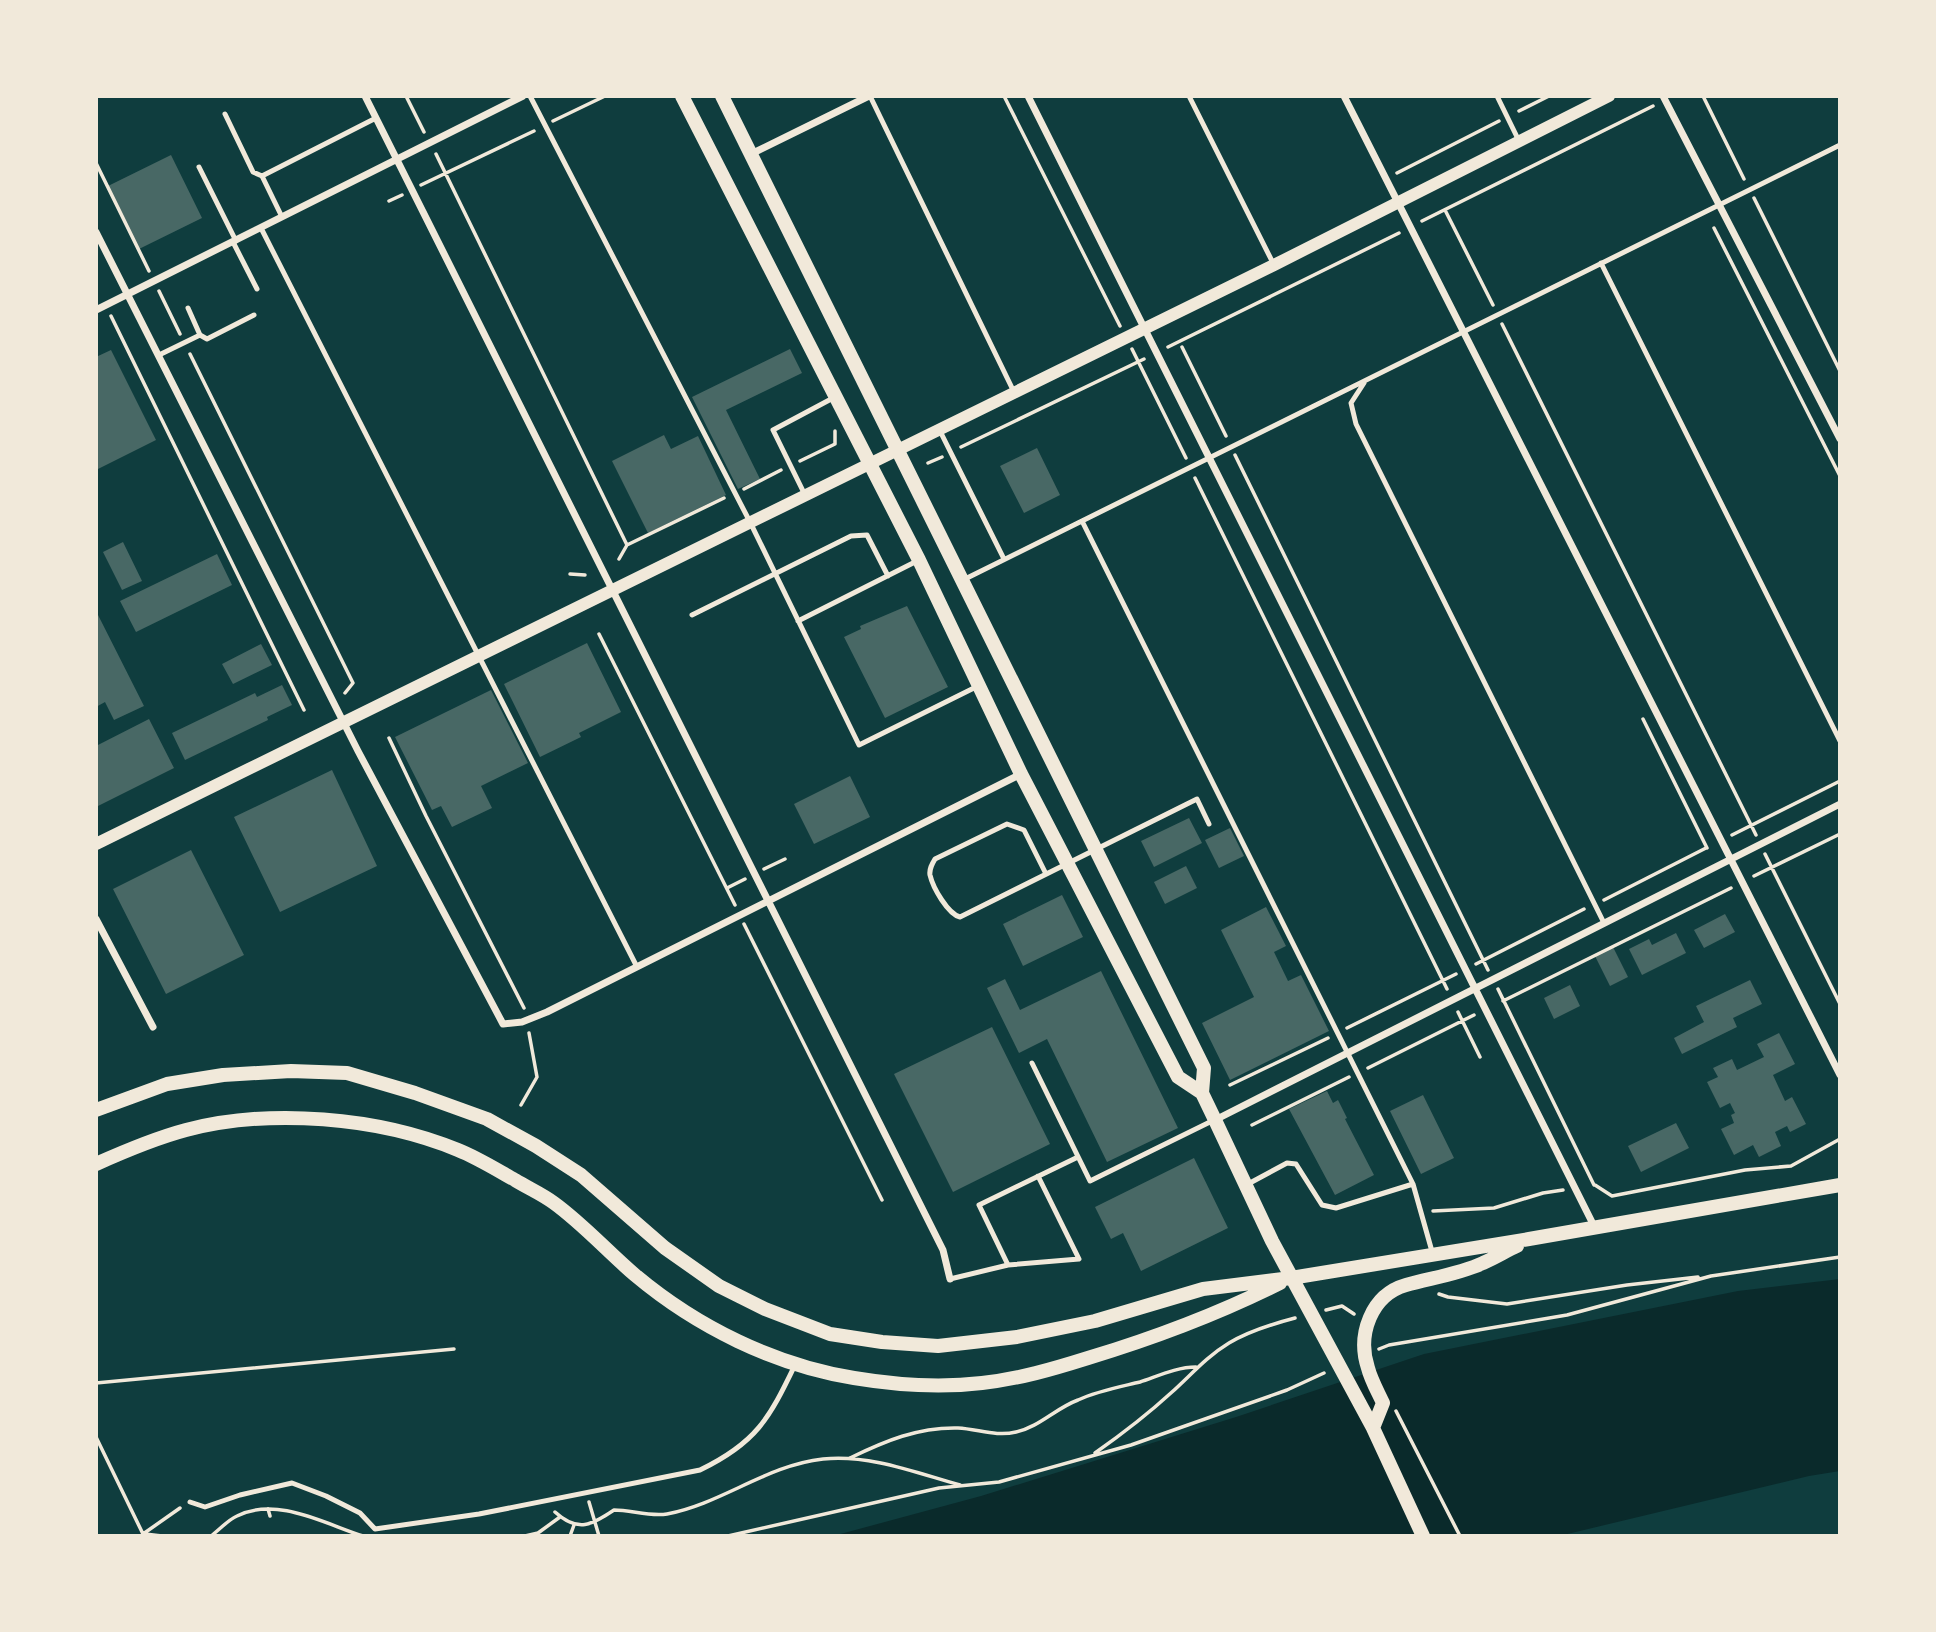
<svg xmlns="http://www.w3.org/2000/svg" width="1936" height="1632" viewBox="0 0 1936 1632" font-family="Signika,sans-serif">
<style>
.water{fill:#0a2a2b}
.building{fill:#486865}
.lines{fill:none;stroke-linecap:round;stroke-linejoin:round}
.path{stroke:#f1e9da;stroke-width:3.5}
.service{stroke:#f1e9da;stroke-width:5}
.minor{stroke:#f1e9da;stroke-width:7}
.tertiary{stroke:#f1e9da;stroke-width:12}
.secondary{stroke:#f1e9da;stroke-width:14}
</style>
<rect width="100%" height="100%" fill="#0f3d3e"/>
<!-- water -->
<path class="water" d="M1840,1279V1471L1809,1476L1559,1536H833L981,1496L1236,1417L1424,1354L1738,1291Z"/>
<!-- building -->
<path class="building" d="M171,155L202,218L139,249L108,186Z
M790,349L802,373L726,410L760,479L738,489L692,397Z
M111,350L156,440L96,470V357Z
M664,435L671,449L698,436L726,495L648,533L612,461Z
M1037,448L1060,495L1024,513L1000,466Z
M123,542L142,581L122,590L103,552Z
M217,554L232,585L136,632L120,601Z
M907,606L948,687L885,718L844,637L861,629L860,626Z
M96,611L144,706L114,720L105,702L96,707Z
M587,643L621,712L579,733L581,737L540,757L504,684Z
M261,644L272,665L233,684L222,664Z
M282,685L292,705L267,717L268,720L185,760L172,733L255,693L257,697Z
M491,690L528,763L481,786L492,808L452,827L441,806L432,810L395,737Z
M149,719L174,768L96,807V746Z
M332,770L377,866L280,912L234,817Z
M850,776L870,817L814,844L794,804Z
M1189,818L1202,843L1154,867L1141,841Z
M1230,828L1244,856L1219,868L1205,840Z
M191,850L244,955L166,994L113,889Z
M1186,866L1197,888L1165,904L1154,882Z
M1062,895L1083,937L1023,966L1003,924Z
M1266,907L1286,946L1274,952L1288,981L1301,975L1329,1031L1230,1080L1202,1023L1254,997L1221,930Z
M1725,914L1735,932L1704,948L1694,930Z
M1676,933L1686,953L1642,975L1629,949L1649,939L1652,945Z
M1613,947L1628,977L1610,986L1595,956Z
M1101,971L1178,1128L1107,1162L1047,1039L1019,1053L987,988L1005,979L1020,1010Z
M1750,980L1762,1004L1733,1018L1737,1027L1682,1054L1674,1038L1704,1022L1696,1006Z
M1570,985L1580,1006L1554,1019L1544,998Z
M992,1027L1050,1144L953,1192L894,1074Z
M1779,1033L1795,1064L1773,1075L1785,1101L1792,1097L1806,1124L1790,1132L1787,1126L1775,1132L1781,1146L1759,1157L1753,1145L1734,1155L1721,1129L1734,1123L1731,1115L1735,1113L1730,1103L1720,1108L1707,1082L1718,1077L1713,1068L1732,1059L1737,1070L1764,1057L1757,1044Z
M1327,1091L1333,1103L1338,1100L1347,1118L1345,1119L1374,1175L1335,1195L1289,1109Z
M1423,1095L1454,1158L1421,1174L1390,1111Z
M1676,1123L1689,1148L1641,1172L1628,1146Z
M1194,1158L1228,1228L1141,1271L1123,1233L1111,1239L1095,1207Z"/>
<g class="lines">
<!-- path -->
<path class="path" d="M406,96L424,132
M1004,96L1120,326
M1703,96L1744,179
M1519,111L1549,96
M553,121L605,96
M436,154L627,545
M96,163L149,271
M1397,173L1499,121
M421,185L534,131
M1754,198L1840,371
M389,201L402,195
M1445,210L1493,305
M1422,221L1653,106
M1714,228L1840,476
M159,291L180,334
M111,316L304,710
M1502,324L1756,835
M1168,347L1399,233
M1182,347L1226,436
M1132,349L1186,458
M190,354L353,683L345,693
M961,447L1144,359
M1235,455L1488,970
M800,461L835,444V431
M928,463L942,457
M1195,478L1447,989
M744,489L781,470
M619,559L627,545L724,498
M570,574L585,575
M599,634L735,905
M1643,719L1707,848
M389,738L426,816L524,1008
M1732,835L1840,781
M1765,854L1840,1004
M764,869L785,859
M1754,876L1840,834
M727,888L745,879
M1604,900L1706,848
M744,924L882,1200
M1476,964L1584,909
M1498,989L1594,1185
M1503,1001L1731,888
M1458,1012L1480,1057
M1347,1028L1456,974
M1368,1068L1474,1015
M1230,1085L1328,1038
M521,1105L537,1077L529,1033
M1252,1125L1349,1077
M1595,1185L1612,1196L1745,1170L1791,1166L1840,1139
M1433,1211L1494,1208L1543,1193L1563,1190
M1439,1294L1448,1297L1507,1304L1627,1285L1698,1277
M1326,1310L1342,1306L1354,1314
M1379,1349L1389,1345L1567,1315L1711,1276L1840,1257
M96,1383L454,1349
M1396,1411L1460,1536
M96,1437L143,1534L180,1508
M1095,1453C1122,1434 1148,1414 1172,1392C1191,1375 1206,1357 1229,1343C1249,1331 1272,1324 1295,1318
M850,1458C885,1441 918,1427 958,1428C978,1429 996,1437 1016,1432C1039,1427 1056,1408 1078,1400C1097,1391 1119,1387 1140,1382C1158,1376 1177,1367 1196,1367
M589,1502L599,1536
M268,1509L270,1516
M555,1512C578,1533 592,1525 614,1510C631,1510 650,1517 667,1514C721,1504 767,1465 823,1459C869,1454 917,1473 960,1485
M145,1534L162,1536
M211,1536C220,1529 228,1520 237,1516C277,1496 325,1524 363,1536
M525,1536L538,1533L560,1517
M570,1536L574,1525
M728,1536L939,1488L999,1482L1131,1445L1287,1390L1324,1373"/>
<!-- service -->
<path class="service" d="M530,96L750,522L859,745L976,687
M870,96L1014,392
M1189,96L1274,265
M1497,96L1519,141
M225,114L253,172L262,176L376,118
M199,167L236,241
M262,176L282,217
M261,228L636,965
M233,242L257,289
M1601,263L1840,741
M188,308L200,335L207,339L254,315
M159,355L200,335
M1364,383L1351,403L1356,424L1604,923
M940,431L1004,559
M805,495L773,430L835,397
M1082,521L1413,1184L1433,1255
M965,579L1840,145
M692,615L851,536L867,535L888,576
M798,621L919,560
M1046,874L1024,830L1007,824L935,859C932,864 929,869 930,875C933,888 948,914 960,917L1197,799L1209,824
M1032,1063L1090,1181L1212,1121
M1038,1176L1079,1259L1008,1265L979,1205L1078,1157
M1248,1184L1287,1163L1296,1164L1322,1205L1336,1208L1413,1184
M950,1279L1008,1265
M190,1502L205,1507L240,1495L292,1483L326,1496L360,1513L375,1529L479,1514L700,1470C756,1443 769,1419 795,1365"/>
<!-- minor -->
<path class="minor" d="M365,96L943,1250L950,1279
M1028,96L1595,1228
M1344,96L1840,1075
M1663,96L1840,439
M751,154L869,96
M96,232L358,751L503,1024L522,1022L547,1012L1021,774
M96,310L523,96
M96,919L153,1027
M1215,1120L1840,804"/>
<!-- tertiary -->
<path class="tertiary" d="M96,844L1274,265L1609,96"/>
<!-- secondary -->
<path class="secondary" d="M682,96L919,560L1021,774L1178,1077L1202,1093
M722,96L1204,1068L1202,1093L1215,1120L1272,1241L1373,1428L1423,1536
M96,1110L167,1084L223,1075L291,1071L347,1073L415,1093L487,1119L536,1146L581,1175L665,1248L719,1286L765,1309L830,1334L882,1342L938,1346L1017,1337L1095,1321L1203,1289L1291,1278L1529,1239L1840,1185
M96,1164C125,1151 156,1138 186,1130C270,1108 378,1117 458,1150C478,1158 497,1170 515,1180C528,1188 542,1194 554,1203C583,1224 608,1252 635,1275C697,1327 774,1365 854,1378C896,1385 940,1388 982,1383C1019,1379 1053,1369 1088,1358C1154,1338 1218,1314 1280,1283
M1373,1428L1383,1403C1378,1392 1371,1380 1368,1368C1357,1335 1371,1295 1406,1285C1431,1278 1459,1274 1483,1263C1495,1258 1506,1251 1517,1246"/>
</g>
<!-- border -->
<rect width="1936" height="1632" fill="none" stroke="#f1e9da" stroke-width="196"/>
</svg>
